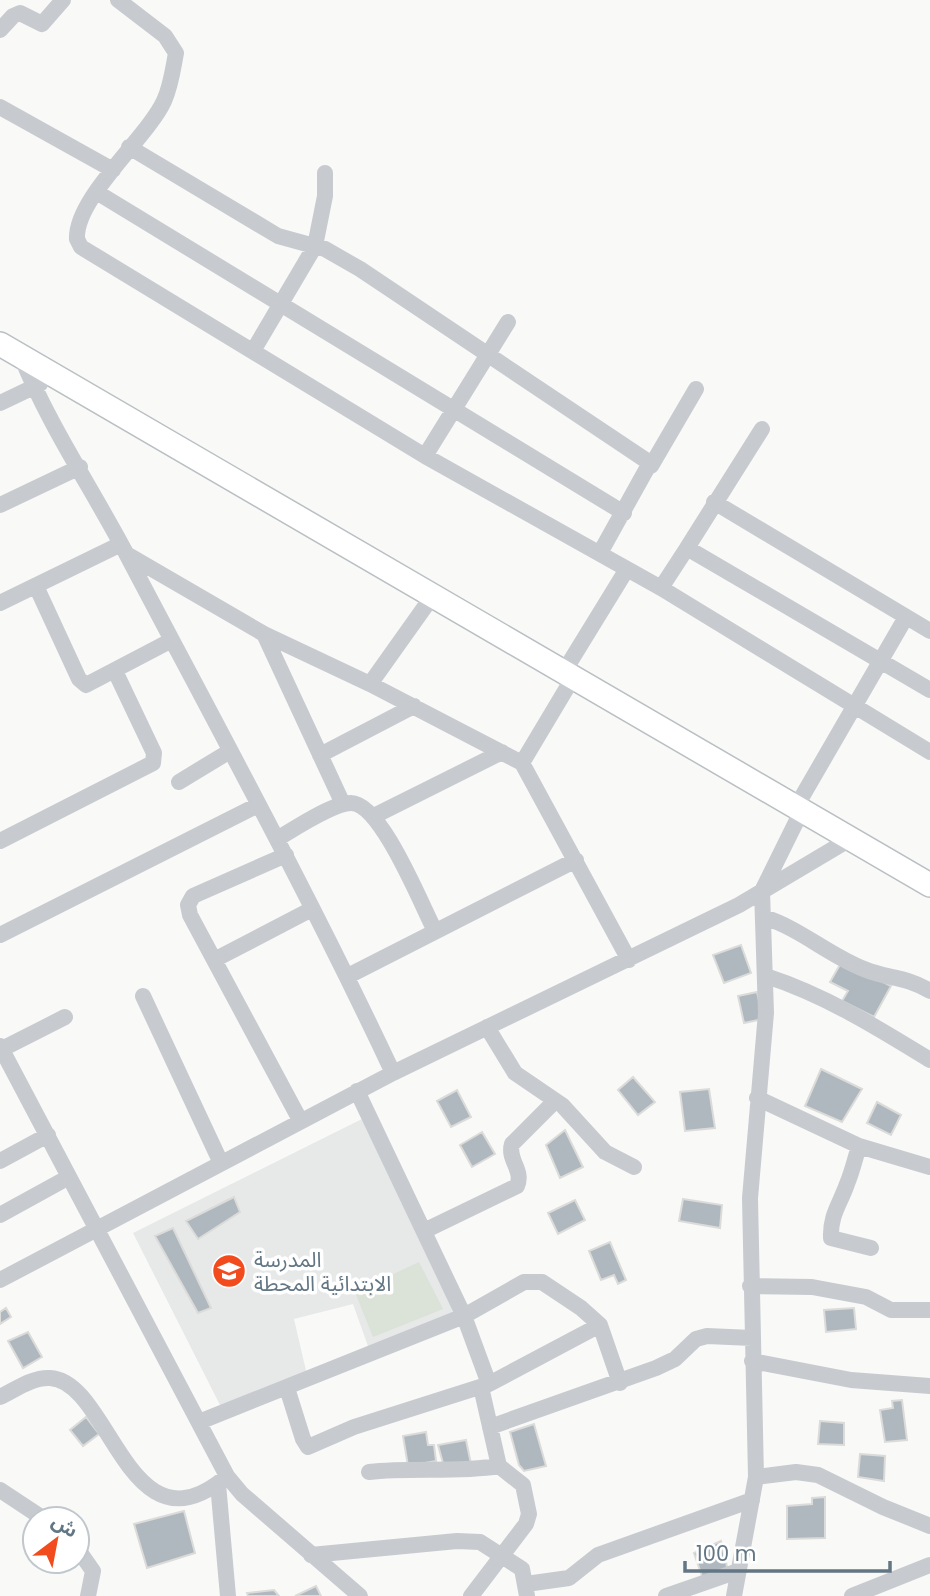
<svg xmlns="http://www.w3.org/2000/svg" width="930" height="1596" viewBox="0 0 930 1596" font-family="Poppins,'Noto Sans Arabic',sans-serif">
<style>
.built{fill:#e7e8e8}
.green{fill:#dbe2d7}
.building{fill:#afb8be;stroke:#dbdbd9;stroke-width:2}
.lines{fill:none;stroke-linecap:round;stroke-linejoin:round}
.secondary-casing{stroke:#b9bfc3;stroke-width:26}
.street{stroke:#c7cbcf;stroke-width:16}
.secondary{stroke:#fff;stroke-width:23}
.labels{text-anchor:middle;dominant-baseline:central;stroke-width:7;stroke-linejoin:round;paint-order:stroke}
.poi-label{font-size:21px;fill:#627684;stroke:#fff;text-anchor:start}
</style>
<rect width="100%" height="100%" fill="#f9f9f7"/>
<!-- built -->
<path class="built" d="M364,1118L458,1315L369,1349L353,1304L294,1319L307,1375L221,1407L133,1233Z"/>
<!-- green -->
<path class="green" d="M419,1262L443,1309L373,1337L355,1292Z"/>
<!-- building -->
<path class="building" d="M741,945L751,973L724,983L713,955Z
M842,961L891,986L874,1017L842,1001L848,991L830,982Z
M757,992L763,1019L744,1023L738,996Z
M821,1069L862,1089L842,1122L805,1106Z
M633,1077L655,1102L638,1115L618,1090Z
M709,1089L715,1128L685,1131L680,1092Z
M457,1090L471,1117L451,1127L437,1101Z
M877,1102L901,1115L891,1135L867,1123Z
M565,1130L583,1167L560,1178L546,1145Z
M482,1132L495,1154L472,1167L460,1145Z
M234,1197L240,1212L198,1239L186,1221Z
M683,1199L722,1205L720,1228L679,1221Z
M575,1200L585,1220L558,1234L548,1213Z
M173,1228L211,1308L198,1313L155,1236Z
M610,1242L626,1280L618,1284L614,1275L601,1280L589,1251Z
M6,1308L11,1317L0,1324V1312Z
M854,1308L856,1329L826,1332L824,1310Z
M28,1332L42,1357L23,1368L8,1341Z
M902,1400L907,1440L885,1442L880,1410L893,1408L892,1401Z
M86,1417L99,1434L83,1446L70,1430Z
M820,1421L844,1423V1445L818,1444Z
M534,1424L546,1466L524,1471L519,1465L510,1432Z
M426,1432L428,1445H434L436,1461L408,1466L403,1436Z
M466,1440L471,1464L444,1467L438,1445Z
M860,1454L885,1456L884,1481L858,1477Z
M825,1497V1538L787,1539V1506L812,1504V1498Z
M184,1511L195,1553L147,1568L134,1524Z
M721,1541L728,1571L703,1579L694,1553Z
M316,1586L321,1596H295Z
M274,1590L279,1596H248L247,1593Z"/>
<g class="lines">
<!-- secondary casing -->
<g class="secondary-casing">
<path id="secondary" d="M0,344L930,885"/>
</g>
<!-- street -->
<path class="street" d="M118,0L165,36L176,53C173,69 171,86 164,101C147,138 75,198 77,239L81,247L425,456L661,588L930,752
M0,30L13,16L20,13L42,24L63,0
M0,107L113,170
M129,147L278,236L325,249L360,269L650,463L600,553
M98,193L624,513
M253,351L315,246L325,196V173
M21,356C49,426 93,490 128,557C218,728 311,898 393,1073
M0,403L40,384
M425,456L508,322
M651,466L696,389
M714,502L930,631
M0,505L80,467
M687,548L762,429
M128,555L264,634L343,804
M36,586L79,679L86,685L172,640
M661,588L687,548L930,690
M0,603L121,544
M264,634L370,684L522,763
M565,670L627,569
M574,676L522,763L629,960
M370,684L434,594
M320,755L414,706
M179,782L230,751
M796,807L906,617
M374,816L502,752
M277,839C294,829 333,803 351,803C381,803 421,904 435,931
M0,841L153,763L154,753L115,671
M286,855L193,896L188,905L190,915L300,1120
M763,917C800,928 828,955 864,969C888,979 905,976 930,991
M0,935L258,805
M216,959L312,909
M348,976L576,860
M766,976C825,995 878,1028 930,1060
M143,996L221,1163
M487,1027L515,1073L562,1105L605,1152L634,1167
M0,1046L227,1476L242,1494L360,1596
M0,1050L65,1017
M357,1091L464,1316L524,1282H542L581,1308L600,1325L620,1383
M757,1098L859,1146L930,1167
M859,1146C855,1159 852,1172 847,1184C840,1204 830,1215 831,1238L871,1248
M0,1161L48,1135
M0,1215L69,1177
M424,1231L517,1186C524,1170 507,1160 512,1144L555,1101
M0,1280L393,1073L739,905L850,839
M750,1286L812,1287L866,1297L891,1310H930
M752,1361L851,1380L930,1386
M287,1388L303,1439L308,1447L354,1427L489,1384L600,1325
M0,1397C15,1390 32,1377 50,1378C111,1381 128,1560 227,1476
M199,1422L464,1316L489,1384
M490,1427L656,1368L675,1359L696,1339L707,1336L752,1338
M369,1472C413,1467 455,1473 499,1466
M756,1477L796,1472L818,1475L883,1507L930,1526
M218,1484L228,1596
M0,1490L44,1519
M77,1548L93,1571L88,1596
M311,1555L457,1541L480,1542L522,1569L527,1596
M526,1584L569,1578L598,1555L752,1500
M471,1596L526,1524L529,1514L523,1485L499,1466L481,1387
M666,1596L738,1571
M734,1596L756,1477L750,1198L766,1013L762,891L802,810
M852,1596L930,1565"/>
<!-- secondary -->
<use href="#secondary" class="secondary"/>
</g>
<!-- icons -->
<defs>
<g id="school-disc" transform="scale(1.75)"><circle r="9.5" fill="#f24c1e" stroke="#fff"/><path d="M0-5L7-2L0 1L-7-2ZM-4 1L0 2.5L4 1V4Q0 6-4 4Z" fill="#fff"/></g>
</defs>
<g fill-rule="evenodd">
<use href="#school-disc" x="229" y="1271"/>
</g>
<g class="labels">
<!-- poi labels -->
<g class="poi-label">
<text x="254" y="1259">المدرسة<tspan x="254" dy="24">الابتدائية المحطة</tspan></text>
</g>
</g>
<!-- north arrow -->
<g transform="translate(56 1540) rotate(32)"><circle r="33" fill="#ffffff" stroke="#c0c8ce" stroke-width="2"/>
<path d="M0-5L12 26L0 18L-12 26Z" fill="#f24c1e"/>
<text y="-10" font-size="19" font-weight="bold" text-anchor="middle" fill="#627684">ش</text>
</g>
<!-- scale -->
<path d="M685 1561v10h205v-10" fill="none" stroke="#627684" stroke-width="3.5"/>
<text x="696" y="1561" font-size="21" fill="#627684" stroke="#ffffff" stroke-width="5" paint-order="stroke">100 m</text>
</svg>
